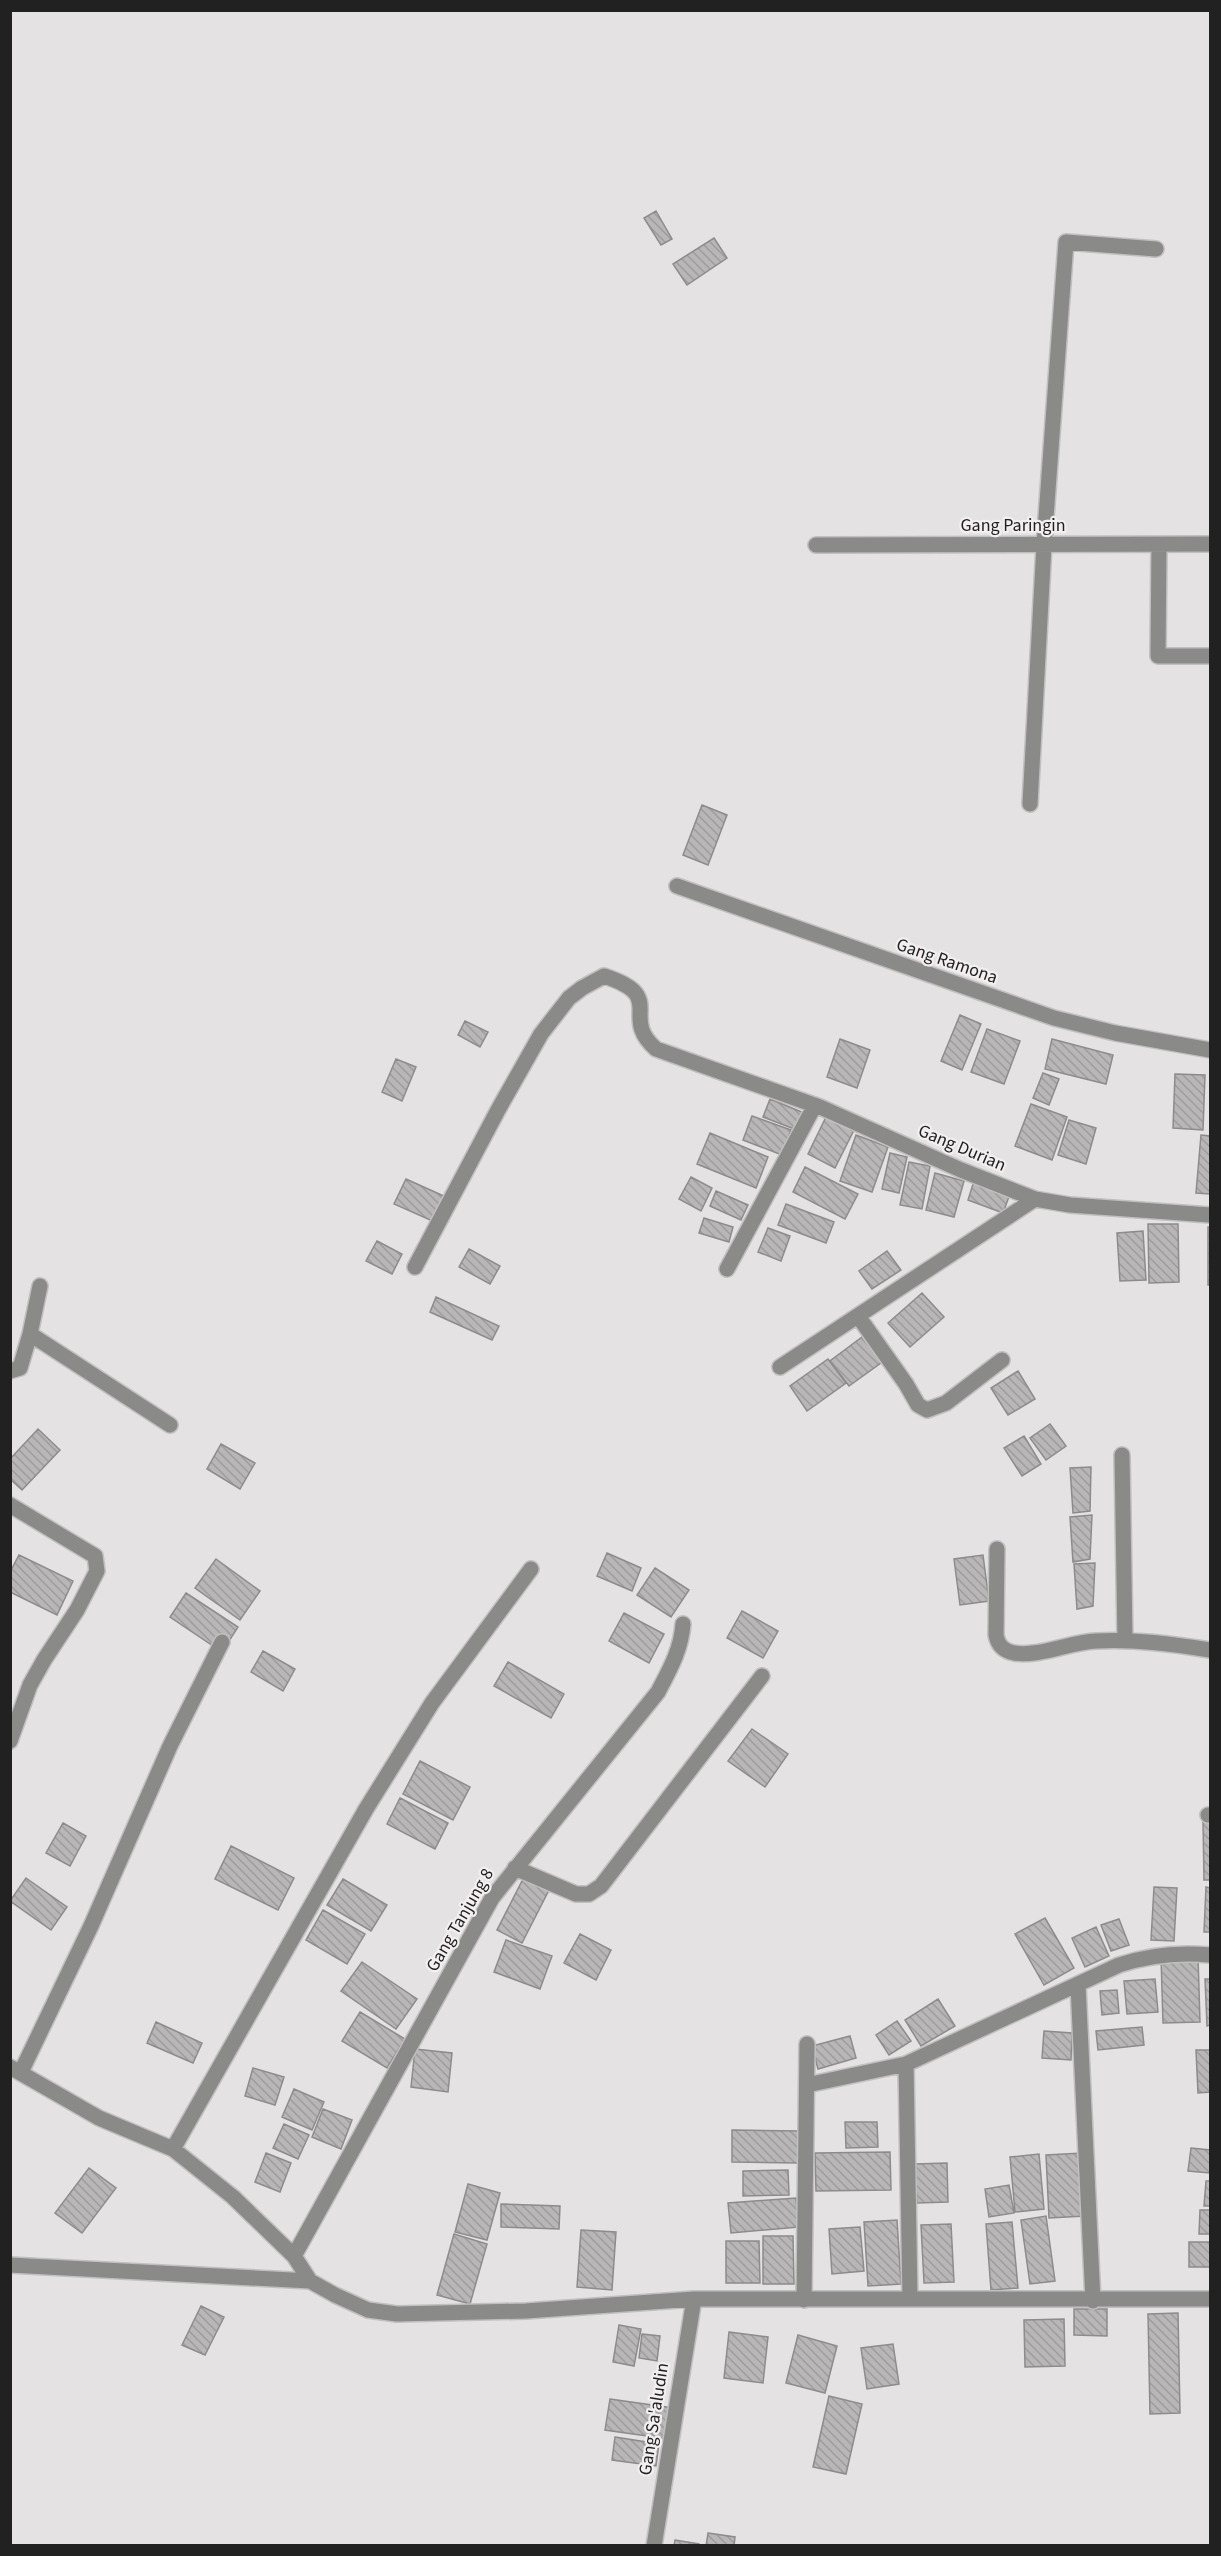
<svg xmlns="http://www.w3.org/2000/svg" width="1221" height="2556" viewBox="0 0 1221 2556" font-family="'Source Sans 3',sans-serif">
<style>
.building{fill:url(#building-back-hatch);stroke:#8e8b8c;stroke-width:1.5}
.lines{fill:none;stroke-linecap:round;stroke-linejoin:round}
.street-casing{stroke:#c2bfc0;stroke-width:18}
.street{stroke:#8a8a89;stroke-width:15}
.labels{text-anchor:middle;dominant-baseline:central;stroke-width:4.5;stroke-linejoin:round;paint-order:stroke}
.street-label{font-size:18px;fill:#222121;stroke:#f3eff0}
</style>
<defs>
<pattern id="building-back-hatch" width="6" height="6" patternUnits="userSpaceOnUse" patternTransform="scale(1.5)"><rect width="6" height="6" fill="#b9b6b7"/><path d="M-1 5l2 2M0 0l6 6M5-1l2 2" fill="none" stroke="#9f9c9d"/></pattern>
</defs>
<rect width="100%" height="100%" fill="#e5e2e3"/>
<!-- building -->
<path class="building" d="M656,211L672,239L661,245L644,218Z
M714,238L727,258L687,285L673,264Z
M702,805L727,815L708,865L683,855Z
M960,1015L981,1024L962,1070L941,1061Z
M465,1021L488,1032L480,1047L458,1035Z
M987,1029L1020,1041L1004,1084L971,1072Z
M840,1039L870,1050L857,1088L827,1077Z
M1052,1039L1113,1055L1106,1084L1045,1069Z
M396,1059L416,1067L402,1101L382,1092Z
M1043,1073L1059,1079L1049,1105L1033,1098Z
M1175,1074L1205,1075L1203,1130L1173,1128Z
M770,1099L804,1113L797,1130L763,1117Z
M1031,1104L1067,1117L1052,1160L1015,1146Z
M752,1116L791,1130L782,1155L743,1140Z
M826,1117L854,1130L835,1168L808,1154Z
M1069,1120L1096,1128L1086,1164L1058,1155Z
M710,1133L768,1157L756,1188L697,1164Z
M856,1135L888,1147L872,1192L840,1181Z
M1201,1135L1210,1136V1194L1196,1193Z
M890,1153L907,1157L899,1193L882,1189Z
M909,1162L930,1166L922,1209L900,1205Z
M805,1167L858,1194L845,1219L793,1192Z
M935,1173L964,1181L954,1217L926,1210Z
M691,1177L712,1188L701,1211L679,1199Z
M406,1179L448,1198L437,1223L394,1204Z
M974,1181L1010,1194L1003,1213L968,1200Z
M716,1191L748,1205L741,1220L710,1206Z
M786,1204L834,1222L826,1243L778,1225Z
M704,1218L733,1227L729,1242L699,1233Z
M1148,1224H1178L1179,1282L1149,1283Z
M1208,1227H1210V1285H1208Z
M768,1228L790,1236L781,1261L758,1252Z
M1143,1231L1146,1280L1120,1281L1117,1233Z
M377,1241L402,1254L392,1274L366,1261Z
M469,1249L500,1266L490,1284L459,1267Z
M887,1251L901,1270L872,1289L859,1271Z
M922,1293L944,1317L910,1347L888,1323Z
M436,1297L499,1326L492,1340L430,1312Z
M866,1334L885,1360L849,1386L830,1361Z
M828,1359L846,1383L807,1411L790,1386Z
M1018,1371L1035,1399L1008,1415L991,1388Z
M1050,1424L1066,1446L1046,1460L1030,1438Z
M38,1429L60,1450L22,1490L10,1479V1459Z
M1024,1436L1041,1464L1022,1476L1004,1448Z
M221,1444L255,1463L240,1489L207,1469Z
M1091,1467L1090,1511L1073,1513L1070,1468Z
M1092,1515L1090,1559L1073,1562L1070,1517Z
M607,1553L641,1568L632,1591L597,1576Z
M19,1555L73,1581L57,1615L10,1592V1572Z
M983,1555L989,1601L960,1605L954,1559Z
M216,1559L260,1591L240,1620L195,1588Z
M1095,1563L1093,1606L1077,1609L1074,1564Z
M655,1568L689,1590L671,1617L637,1595Z
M186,1593L238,1627L222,1652L170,1617Z
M742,1611L778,1631L763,1658L727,1638Z
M624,1613L664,1634L649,1663L609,1641Z
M263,1651L295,1669L283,1691L251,1672Z
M508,1662L564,1694L551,1718L494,1686Z
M752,1729L788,1754L765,1787L728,1761Z
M420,1761L470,1787L453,1820L403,1794Z
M400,1798L448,1823L435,1849L387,1824Z
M1203,1821H1210V1880H1204Z
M63,1823L86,1836L70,1866L46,1853Z
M231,1846L294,1878L278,1910L215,1879Z
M524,1877L549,1890L522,1943L497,1930Z
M26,1878L67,1907L51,1930L10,1901Z
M343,1879L387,1905L371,1931L327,1905Z
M1154,1887L1177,1888L1174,1941L1151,1940Z
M1206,1887L1210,1888V1932H1204Z
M323,1910L365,1934L347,1964L306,1940Z
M1045,1918L1074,1968L1044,1985L1015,1934Z
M1119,1919L1129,1945L1111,1951L1101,1925Z
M1096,1927L1109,1956L1085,1967L1072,1938Z
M580,1934L611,1950L596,1980L564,1963Z
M506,1940L552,1956L540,1989L494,1972Z
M1198,1956L1200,2022L1163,2023L1161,1957Z
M362,1962L417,1999L396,2029L341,1991Z
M1155,1979L1158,2012L1127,2014L1124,1981Z
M1205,1979H1210V2025L1207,2026Z
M1117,1990L1119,2013L1102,2015L1100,1991Z
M938,1999L955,2026L921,2046L905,2020Z
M360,2012L405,2039L387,2068L342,2041Z
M897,2021L911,2041L889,2055L876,2035Z
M156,2022L202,2043L193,2063L147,2043Z
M1142,2027L1144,2045L1098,2050L1096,2031Z
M1044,2031L1072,2033L1071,2060L1042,2058Z
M850,2036L856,2058L818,2069L812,2046Z
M415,2049L452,2053L448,2092L411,2087Z
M1196,2050H1210V2092L1198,2093Z
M253,2068L284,2077L275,2105L245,2096Z
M294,2089L324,2102L312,2130L282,2117Z
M323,2109L352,2120L341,2149L312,2137Z
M845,2122H877L878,2147L846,2148Z
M284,2124L309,2135L298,2159L273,2148Z
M732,2130L799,2131L798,2163L732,2162Z
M1191,2148L1210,2150V2173L1188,2171Z
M890,2152L891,2190L816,2191L815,2153Z
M266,2153L291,2163L280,2192L255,2182Z
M1082,2153L1085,2216L1049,2218L1046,2155Z
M1039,2154L1044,2209L1015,2212L1010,2157Z
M947,2163L948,2202L917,2203L915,2164Z
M89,2168L116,2188L82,2233L55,2213Z
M788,2170L789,2195L743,2196V2171Z
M1206,2181H1210V2206H1204Z
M468,2184L500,2193L487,2240L455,2232Z
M1009,2185L1014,2213L989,2217L985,2189Z
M796,2198L798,2227L731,2233L728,2203Z
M501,2204L560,2206L559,2229L501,2227Z
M1200,2210H1210V2234H1199Z
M1046,2216L1055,2281L1030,2284L1021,2220Z
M897,2220L901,2284L868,2286L864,2222Z
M1012,2222L1018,2288L991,2290L986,2224Z
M951,2224L954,2282L924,2283L921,2225Z
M860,2227L864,2271L832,2274L829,2229Z
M581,2230L616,2232L612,2290L577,2287Z
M454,2234L487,2244L470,2304L437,2295Z
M763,2236H793L794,2284H763Z
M726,2241H759L760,2283H726Z
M1189,2242H1210V2267H1189Z
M201,2306L224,2317L205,2355L182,2345Z
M1074,2309H1107V2336L1074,2335Z
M1178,2313L1180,2413L1150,2414L1148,2314Z
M1064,2319L1065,2366L1025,2367L1024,2320Z
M619,2325L641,2329L634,2366L613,2362Z
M729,2332L768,2337L763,2383L724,2378Z
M642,2334L660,2336L657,2361L639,2358Z
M798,2335L837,2346L825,2393L786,2383Z
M893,2344L899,2384L867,2389L861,2348Z
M829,2396L862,2404L846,2474L813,2467Z
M610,2399L673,2408L668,2439L605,2430Z
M615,2437L659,2444L656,2466L612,2460Z
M708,2533L735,2537L734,2546H706Z
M675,2540L699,2544V2546H674Z"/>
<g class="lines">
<!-- street casing -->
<g class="street-casing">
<path id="street" d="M816,545L1210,544
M1159,545L1158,656H1210
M1030,804L1044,545L1066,242L1156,249
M677,886L1054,1018L1115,1033L1210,1050
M415,1267L498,1110L541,1034L569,998L582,988L604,976C669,997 618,1016 656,1049L820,1107L961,1170L1035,1199L1070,1205L1210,1215
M727,1269L815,1105
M858,1316L906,1384L918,1405L927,1410L946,1403L1002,1360
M30,1334L170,1425
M780,1367L1035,1199
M10,1371L20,1368L30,1334L40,1286
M1122,1455L1125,1640
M10,1505L95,1556L97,1571L77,1610L44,1660L30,1685L10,1741
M997,1549L996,1635C998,1646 1004,1651 1014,1653C1040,1657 1070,1642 1096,1641C1135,1639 1172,1644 1210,1650
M1208,1815H1210
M515,1868L576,1894H589L601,1886L762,1676
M1078,1985L1093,2301
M906,2064L910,2299
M10,2067L99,2118L173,2149L233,2197L294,2256L310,2281L335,2295L368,2310L397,2314L526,2311L694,2299H1210
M21,2072L91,1926L170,1746L222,1642
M807,2085L906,2064L1119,1965C1149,1955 1178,1952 1210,1955
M173,2149L366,1809L432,1703L531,1569
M294,2256L492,1898L658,1692C670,1669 681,1650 683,1624
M10,2265L310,2281
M804,2300L807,2044
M654,2546L694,2299"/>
</g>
<!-- street -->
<use href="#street" class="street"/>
</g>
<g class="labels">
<!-- street labels -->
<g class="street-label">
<text x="1013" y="525">Gang Paringin</text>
<text transform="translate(947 961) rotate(19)">Gang Ramona</text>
<text transform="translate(962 1148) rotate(23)">Gang Durian</text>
<text transform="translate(460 1920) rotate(-60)">Gang Tanjung 8</text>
<text transform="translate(654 2419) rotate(-81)">Gang Sa'aludin</text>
</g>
</g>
<!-- border -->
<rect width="1221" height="2556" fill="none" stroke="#222121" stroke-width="24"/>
</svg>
